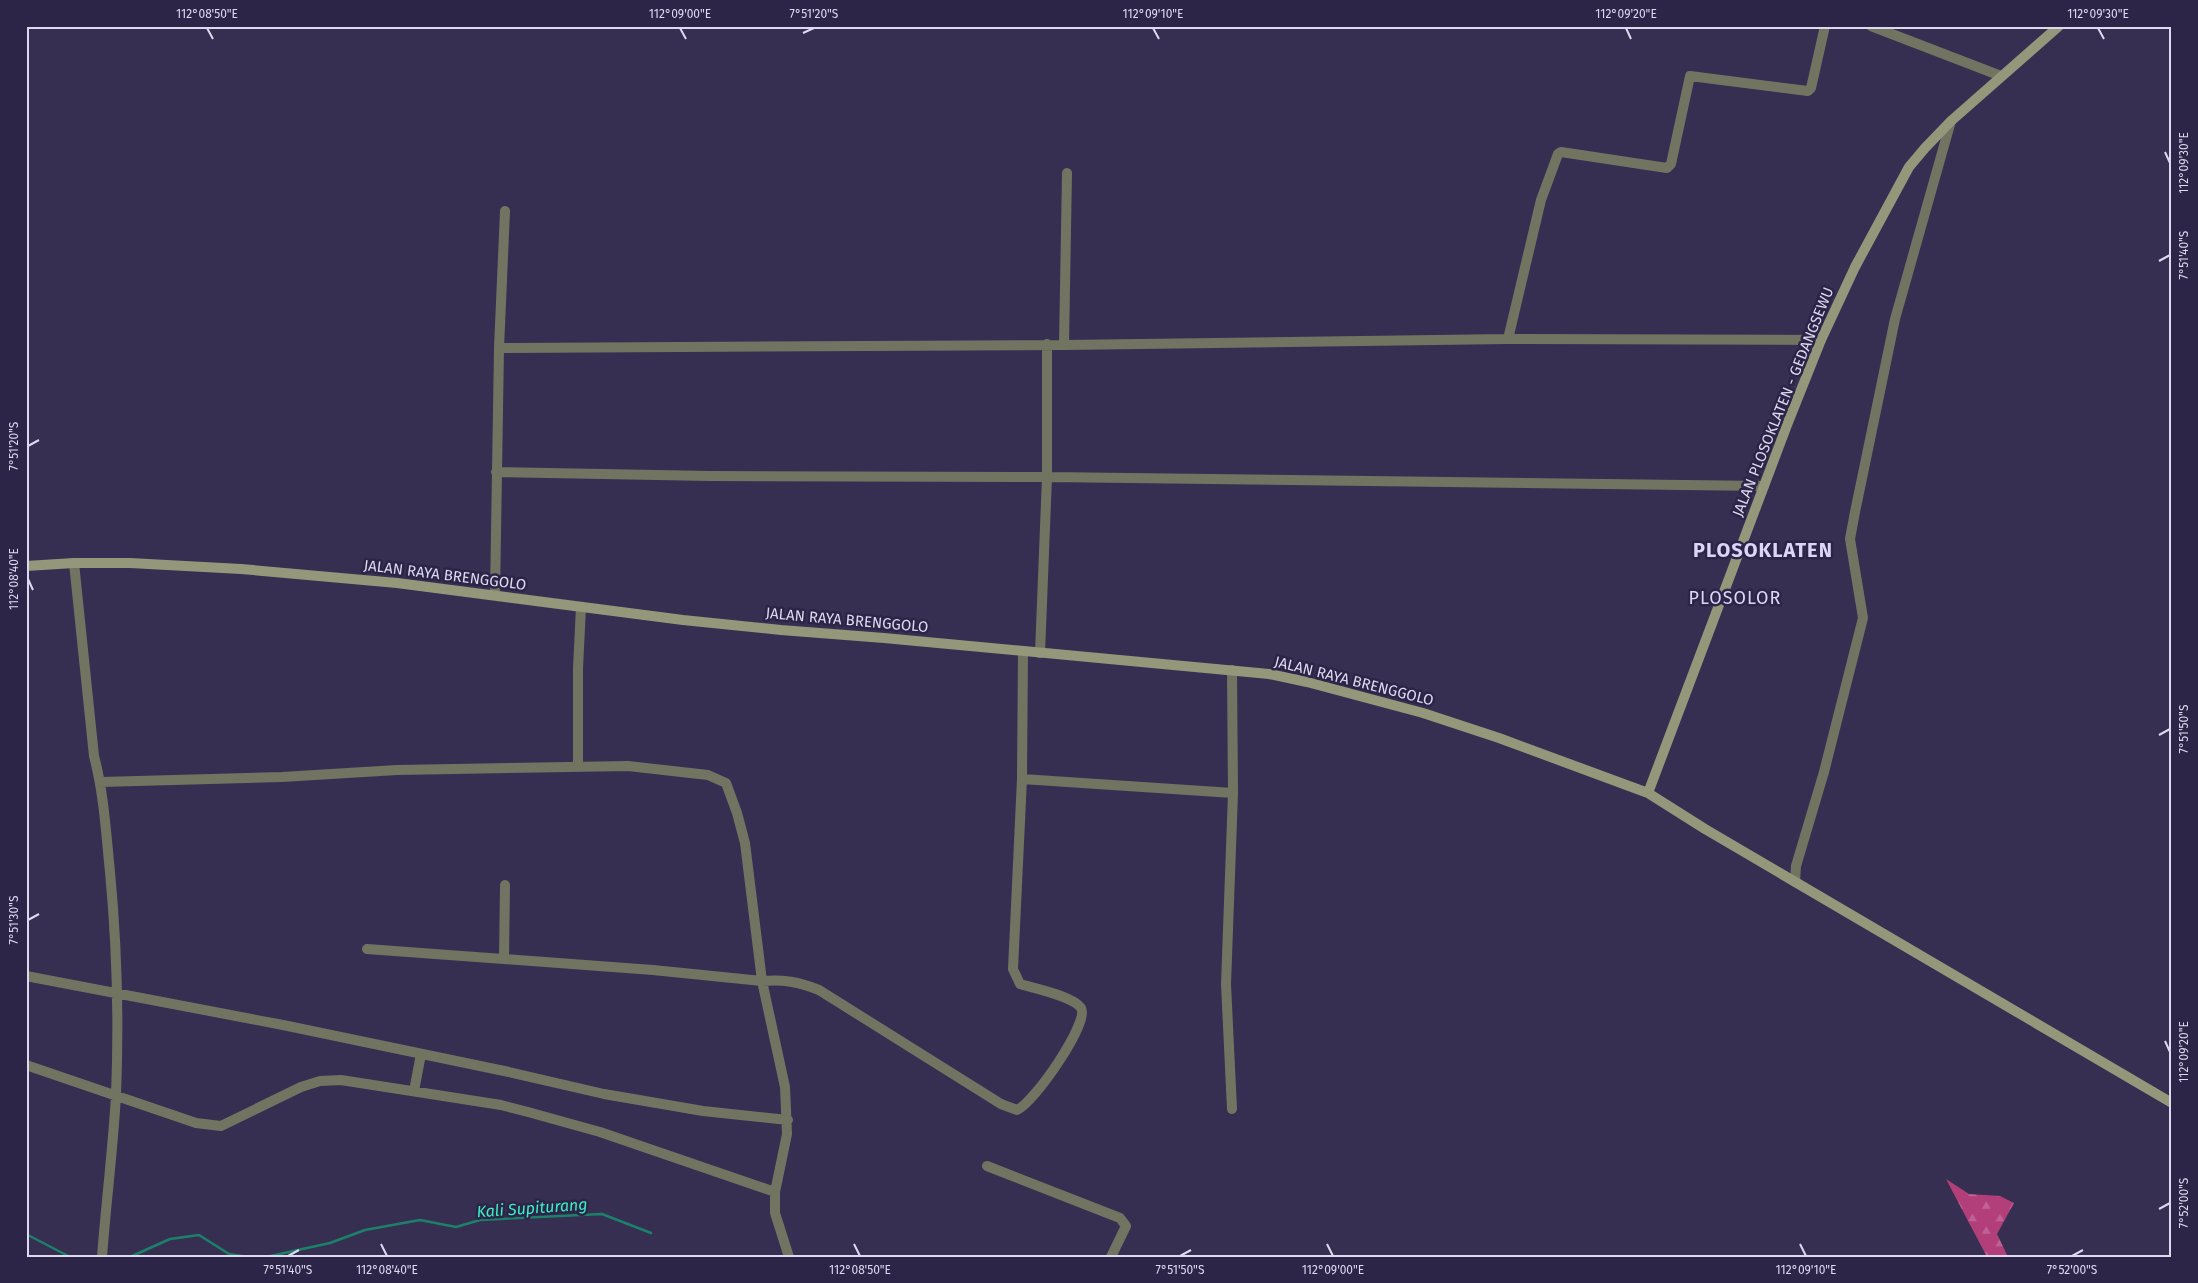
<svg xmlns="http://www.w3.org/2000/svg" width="2198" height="1283" viewBox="0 0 2198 1283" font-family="'Fira Sans',sans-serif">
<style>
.forest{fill:url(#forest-firs)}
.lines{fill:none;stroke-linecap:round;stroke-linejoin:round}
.stream{stroke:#1c8169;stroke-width:2.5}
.minor{stroke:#727462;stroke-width:10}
.secondary{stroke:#94977a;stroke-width:10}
.ticks{fill:none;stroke:#dddaf0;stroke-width:2}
.labels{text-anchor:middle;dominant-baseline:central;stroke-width:5;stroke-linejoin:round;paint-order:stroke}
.street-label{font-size:15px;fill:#dddaf0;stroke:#2c2547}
.water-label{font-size:16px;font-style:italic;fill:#3bf0c5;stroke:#2c2547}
.quarter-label{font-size:18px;letter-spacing:1px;fill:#dad5f9;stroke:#2c2547}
.district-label{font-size:20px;font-weight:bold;letter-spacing:1px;fill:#dad5f9;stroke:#2c2547}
.neatline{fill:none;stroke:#dddaf0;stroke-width:2}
.ticks-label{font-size:12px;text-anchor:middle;fill:#dddaf0}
</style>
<defs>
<pattern id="forest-firs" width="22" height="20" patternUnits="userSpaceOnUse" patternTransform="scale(1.25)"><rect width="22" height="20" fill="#b33f7a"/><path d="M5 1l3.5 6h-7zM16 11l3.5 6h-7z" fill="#c06394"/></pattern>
</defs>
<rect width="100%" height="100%" fill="#362f52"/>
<!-- forest -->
<path class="forest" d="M1946,1179L1969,1194L2000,1196L2014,1203L1997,1234L2008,1257H1987Z"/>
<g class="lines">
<!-- stream -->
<path class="stream" d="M26,1234L70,1257
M130,1257L170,1239L199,1235L229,1254L248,1257
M266,1257L330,1243L365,1230L420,1220L456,1227L480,1220L602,1214L651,1233"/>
<!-- minor -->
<path class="minor" d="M1871,26L2001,76
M1508,339L1541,200L1558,154L1561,152L1667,168L1671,164L1690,76L1808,91L1811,88L1825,26
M1064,345L1067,173
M499,348L505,211
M496,472L710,476L1047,477L1764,486
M74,563L94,756C104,794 106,833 110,872C117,946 119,1021 116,1095C113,1149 106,1203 102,1257
M495,595L499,348L1064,345L1508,339L1821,340
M1023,652L1022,779L1233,793
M1040,653L1047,477V344
M578,766V668L581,607
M101,782L282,777L397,770L628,766L708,775L726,783L737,813L745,843L762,981L785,1087L787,1134L775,1192V1213L789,1257
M1795,882L1796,866L1824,772L1863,618L1850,539L1855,512L1895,319L1951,121
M367,949L653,970L762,981C783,979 799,982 819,990L1001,1104L1017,1110C1034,1103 1090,1022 1081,1008C1073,996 1033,988 1020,984L1013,969L1022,779
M504,959L505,885
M26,976L283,1025L509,1072L604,1094L703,1111L788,1120
M26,1065L196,1123L221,1126L301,1087L320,1081L341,1080L501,1105L528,1112L600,1132L775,1192
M414,1091L421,1054
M1232,1109L1226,984L1233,793L1232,670
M987,1166L1120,1218L1126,1226L1111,1257"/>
<!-- secondary -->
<path class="secondary" d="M26,566L74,563H130L241,569L397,583L683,620L781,630L884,638L1269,674L1307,682L1423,713L1499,738L1648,793L1705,829L2172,1103
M1648,793L1787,425L1821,340L1855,267L1909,167L1925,148L1951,121L2059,26"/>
</g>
<!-- ticks -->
<path class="ticks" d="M207,28L213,39M680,28L686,39M1153,28L1159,39M1626,28L1631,39M2098,28L2104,39M803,33L814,28M2165,152L2170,163M2159,261L2170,255M28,446L39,440M28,579L33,590M2159,735L2170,729M28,920L39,914M2165,1041L2170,1052M2159,1209L2170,1203M381,1244L387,1256M854,1244L860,1256M1327,1244L1333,1256M1800,1244L1806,1256M288,1256L299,1250M1180,1256L1191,1250M2072,1256L2083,1250"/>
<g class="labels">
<!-- street labels -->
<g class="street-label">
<text transform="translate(1783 402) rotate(-68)">JALAN PLOSOKLATEN - GEDANGSEWU</text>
<text transform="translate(445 575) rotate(7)">JALAN RAYA BRENGGOLO</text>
<text transform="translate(847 620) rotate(5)">JALAN RAYA BRENGGOLO</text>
<text transform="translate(1354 681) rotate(14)">JALAN RAYA BRENGGOLO</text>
</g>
<!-- water labels -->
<g class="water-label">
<text transform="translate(532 1208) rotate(-4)">Kali Supiturang</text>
</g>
<!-- quarter labels -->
<g class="quarter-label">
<text x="1735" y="598">PLOSOLOR</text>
</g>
<!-- district labels -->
<g class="district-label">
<text x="1763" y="550">PLOSOKLATEN</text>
</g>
</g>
<!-- border -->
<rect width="2198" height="1283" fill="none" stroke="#2c2547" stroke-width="55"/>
<rect x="28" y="28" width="2142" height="1228" class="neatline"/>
<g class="ticks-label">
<text x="207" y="18">112°08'50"E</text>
<text x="680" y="18">112°09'00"E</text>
<text x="814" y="18">7°51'20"S</text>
<text x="1153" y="18">112°09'10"E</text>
<text x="1626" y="18">112°09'20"E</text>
<text x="2098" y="18">112°09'30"E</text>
<text transform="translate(2184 163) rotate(-90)" y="4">112°09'30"E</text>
<text transform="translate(2184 255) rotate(-90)" y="4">7°51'40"S</text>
<text transform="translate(14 446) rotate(-90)" y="4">7°51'20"S</text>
<text transform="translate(14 579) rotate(-90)" y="4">112°08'40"E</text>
<text transform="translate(2184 729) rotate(-90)" y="4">7°51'50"S</text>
<text transform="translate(14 920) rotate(-90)" y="4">7°51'30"S</text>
<text transform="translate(2184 1052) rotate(-90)" y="4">112°09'20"E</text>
<text transform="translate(2184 1203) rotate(-90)" y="4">7°52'00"S</text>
<text x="288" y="1274">7°51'40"S</text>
<text x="387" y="1274">112°08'40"E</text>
<text x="860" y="1274">112°08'50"E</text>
<text x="1180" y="1274">7°51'50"S</text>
<text x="1333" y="1274">112°09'00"E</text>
<text x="1806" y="1274">112°09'10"E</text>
<text x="2072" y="1274">7°52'00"S</text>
</g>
</svg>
